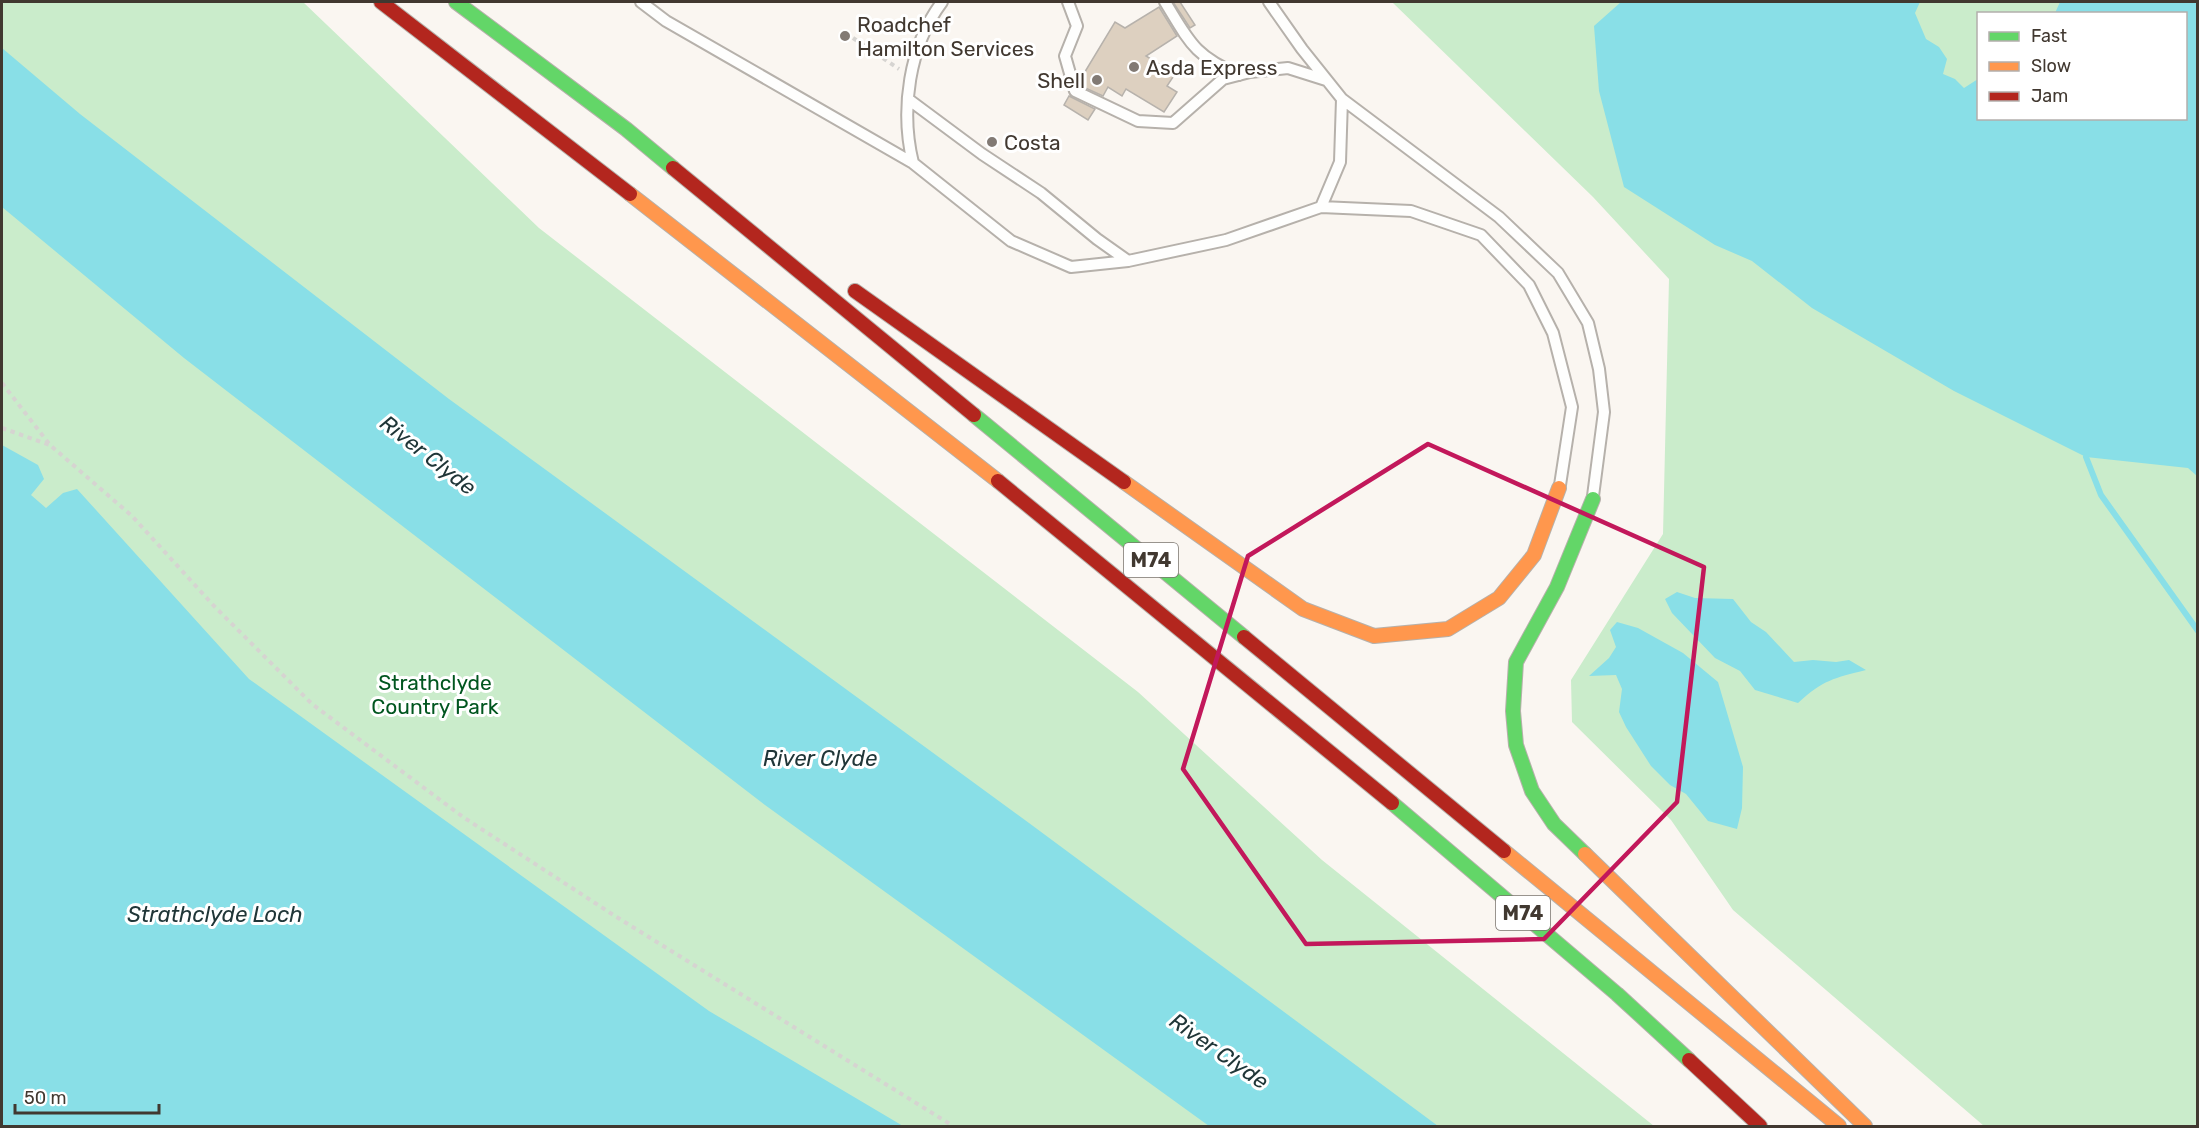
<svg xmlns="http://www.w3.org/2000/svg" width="2199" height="1128" viewBox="0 0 2199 1128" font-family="Rubik,sans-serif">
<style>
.green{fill:#caeccb;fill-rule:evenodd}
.water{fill:#89dfe7}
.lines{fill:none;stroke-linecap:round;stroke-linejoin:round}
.stream{stroke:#89dfe7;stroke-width:6}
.building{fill:#ddd0c0;stroke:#b7b2ac;stroke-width:1.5}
.lane-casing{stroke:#b6b1ab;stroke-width:14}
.fast-casing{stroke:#b6b1ab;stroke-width:16}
.slow-casing{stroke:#b6b1ab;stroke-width:16}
.jam-casing{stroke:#b6b1ab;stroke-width:16}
.path{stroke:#d6d4d1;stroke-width:4;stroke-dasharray:4.5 4.5;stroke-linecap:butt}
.lane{stroke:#fefefd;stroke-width:10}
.fast{stroke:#63d668;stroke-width:14}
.slow{stroke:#ff974d;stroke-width:14}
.jam{stroke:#b3261e;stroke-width:14}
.marked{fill:none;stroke:#c2185b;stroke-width:4.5;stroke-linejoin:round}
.poi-dot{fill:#827a74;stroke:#fff;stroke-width:2}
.labels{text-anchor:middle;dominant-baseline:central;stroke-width:6;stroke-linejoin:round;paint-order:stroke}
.shield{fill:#fff;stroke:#7a746e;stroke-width:1.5}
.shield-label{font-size:20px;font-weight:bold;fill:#413830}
.poi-label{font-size:21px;fill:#413830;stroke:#fff;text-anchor:start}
.park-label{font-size:21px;fill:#01561f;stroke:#fff}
.water-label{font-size:22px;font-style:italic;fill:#203638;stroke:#fff}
</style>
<rect width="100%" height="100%" fill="#faf6f1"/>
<!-- green -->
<path class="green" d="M2,2H303L539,228L1138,692L1322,860L1654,1126H2Z
M1392,2H2197V1126H1984L1733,910L1671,820L1572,722L1571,680L1663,534L1669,279L1593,197ZM1978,14H2186V118H1978Z"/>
<!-- water -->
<path class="water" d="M1621,2H1920L1915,13L1926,39L1939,47L1947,59L1943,74L1955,79L1964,88L1978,79V118H2186V14L2055,13L2060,2H2197V476L2188,468L2086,457L1954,391L1812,308L1752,261L1715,245L1624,187L1599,91L1594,26Z
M2,48L80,114L449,399L1029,823L1438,1126H1209L765,805L184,358L2,207Z
M2,445L38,465L44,479L31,495L46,508L63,493L77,489L249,679L709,1011L903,1126H2Z
M1677,592L1695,598L1733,599L1751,622L1766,632L1794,662L1813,660L1836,662L1849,660L1866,670C1834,678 1823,680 1798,703L1755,690L1740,671L1715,658L1672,613L1665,599Z
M1617,622L1638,628L1683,653L1718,682L1743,767L1742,808L1737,829L1708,821L1686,794L1670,785L1651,766L1626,727L1619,712L1622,689L1616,675L1589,676L1609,658L1616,647L1610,630Z"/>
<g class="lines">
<!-- stream -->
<path class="stream" d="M2086,457L2101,495L2198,631"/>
</g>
<!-- building -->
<path class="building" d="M1173,2H1180L1195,25L1190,28Z
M1159,7L1177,36L1146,56L1175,74L1167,86L1177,92L1164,112L1126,89L1122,96L1108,87L1103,96L1081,86L1080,80L1115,22L1125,28Z
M1069,96L1095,109L1088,120L1064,105Z"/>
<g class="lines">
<!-- lane casing -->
<g class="lane-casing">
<path id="lane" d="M641,2L666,21L913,163L1011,241L1071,267L1128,261L1226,240L1321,207L1411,211L1481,235L1529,285L1553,333L1572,407L1560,485
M1068,2L1077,26L1065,56L1075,91L1138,121L1173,123L1223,79L1250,72L1288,68L1326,80
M1165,2C1189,41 1194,56 1239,75
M1269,2L1302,49L1342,99L1499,217L1558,273L1588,323L1599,369L1604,412L1593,496
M908,99L982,154L1041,193L1097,239L1128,261
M913,163C900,110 909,46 942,2
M1321,207L1340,162L1342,99"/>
</g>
<!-- fast casing -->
<g class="fast-casing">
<path id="fast" d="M456,2L626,129L673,168
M974,415L1244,637
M1392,803L1617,994L1689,1060
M1585,854L1554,824L1532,791L1516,745L1513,711L1516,662L1557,587L1593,499"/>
</g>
<!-- slow casing -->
<g class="slow-casing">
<path id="slow" d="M630,194L998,481
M1124,482L1303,609L1374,636L1448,629L1499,598L1534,555L1559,488
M1504,851L1839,1126
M1585,854L1865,1126"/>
</g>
<!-- jam casing -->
<g class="jam-casing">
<path id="jam" d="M381,2L630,194
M673,168L974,415
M855,291L1124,482
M998,481L1392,803
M1244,637L1504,851
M1689,1060L1760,1126"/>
</g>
<!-- path -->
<path class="path" d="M853,38L899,69
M2,383L50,445L132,516L214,606L312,704L463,817L615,916L953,1126
M2,428L50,445"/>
<!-- lane -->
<use href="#lane" class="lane"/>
<!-- fast -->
<use href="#fast" class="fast"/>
<!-- slow -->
<use href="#slow" class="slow"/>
<!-- jam -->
<use href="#jam" class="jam"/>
</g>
<!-- marked area -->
<path class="marked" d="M1428,444L1704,567L1677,802L1544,939L1306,944L1183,769L1248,556Z"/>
<!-- markers -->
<g class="poi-dot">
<circle cx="845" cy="36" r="6"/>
<circle cx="1134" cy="67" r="6"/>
<circle cx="1097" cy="80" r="6"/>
<circle cx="992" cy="142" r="6"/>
</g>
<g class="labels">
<!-- shield labels -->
<g class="shield">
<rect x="1124" y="543" width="54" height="34" rx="4.5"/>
<rect x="1496" y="896" width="54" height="34" rx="4.5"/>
</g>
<g class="shield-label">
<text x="1151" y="560">M74</text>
<text x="1523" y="913">M74</text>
</g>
<!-- poi labels -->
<g class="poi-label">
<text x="857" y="24">Roadchef<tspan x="857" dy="24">Hamilton Services</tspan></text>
<text x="1146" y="67">Asda Express</text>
<text x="1085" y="80" text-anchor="end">Shell</text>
<text x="1004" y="142">Costa</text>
</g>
<!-- park labels -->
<g class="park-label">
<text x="435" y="682">Strathclyde<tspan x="435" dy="24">Country Park</tspan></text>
</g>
<!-- water labels -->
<g class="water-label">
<text transform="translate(428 455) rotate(38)">River Clyde</text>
<text x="820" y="758">River Clyde</text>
<text x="215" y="914">Strathclyde Loch</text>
<text transform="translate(1219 1051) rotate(35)">River Clyde</text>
</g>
</g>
<!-- border -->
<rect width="2199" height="1128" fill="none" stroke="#413830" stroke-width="6"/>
<!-- legend -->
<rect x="1977" y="12" width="210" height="108" fill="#ffffff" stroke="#b3afac" stroke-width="1.5"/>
<rect x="1989" y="32" width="30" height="9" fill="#63d668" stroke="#b3afac" stroke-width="1.5"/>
<text x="2031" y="42" font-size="18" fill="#413830">Fast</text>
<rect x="1989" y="62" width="30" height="9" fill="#ff974d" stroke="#b3afac" stroke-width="1.5"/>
<text x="2031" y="72" font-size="18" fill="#413830">Slow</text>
<rect x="1989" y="92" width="30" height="9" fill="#b3261e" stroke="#b3afac" stroke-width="1.5"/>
<text x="2031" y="102" font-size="18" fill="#413830">Jam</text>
<!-- scale -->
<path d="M15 1104v9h144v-9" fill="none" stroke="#413830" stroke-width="3"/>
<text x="24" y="1104" font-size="18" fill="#413830" stroke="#ffffff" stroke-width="4.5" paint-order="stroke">50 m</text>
</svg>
